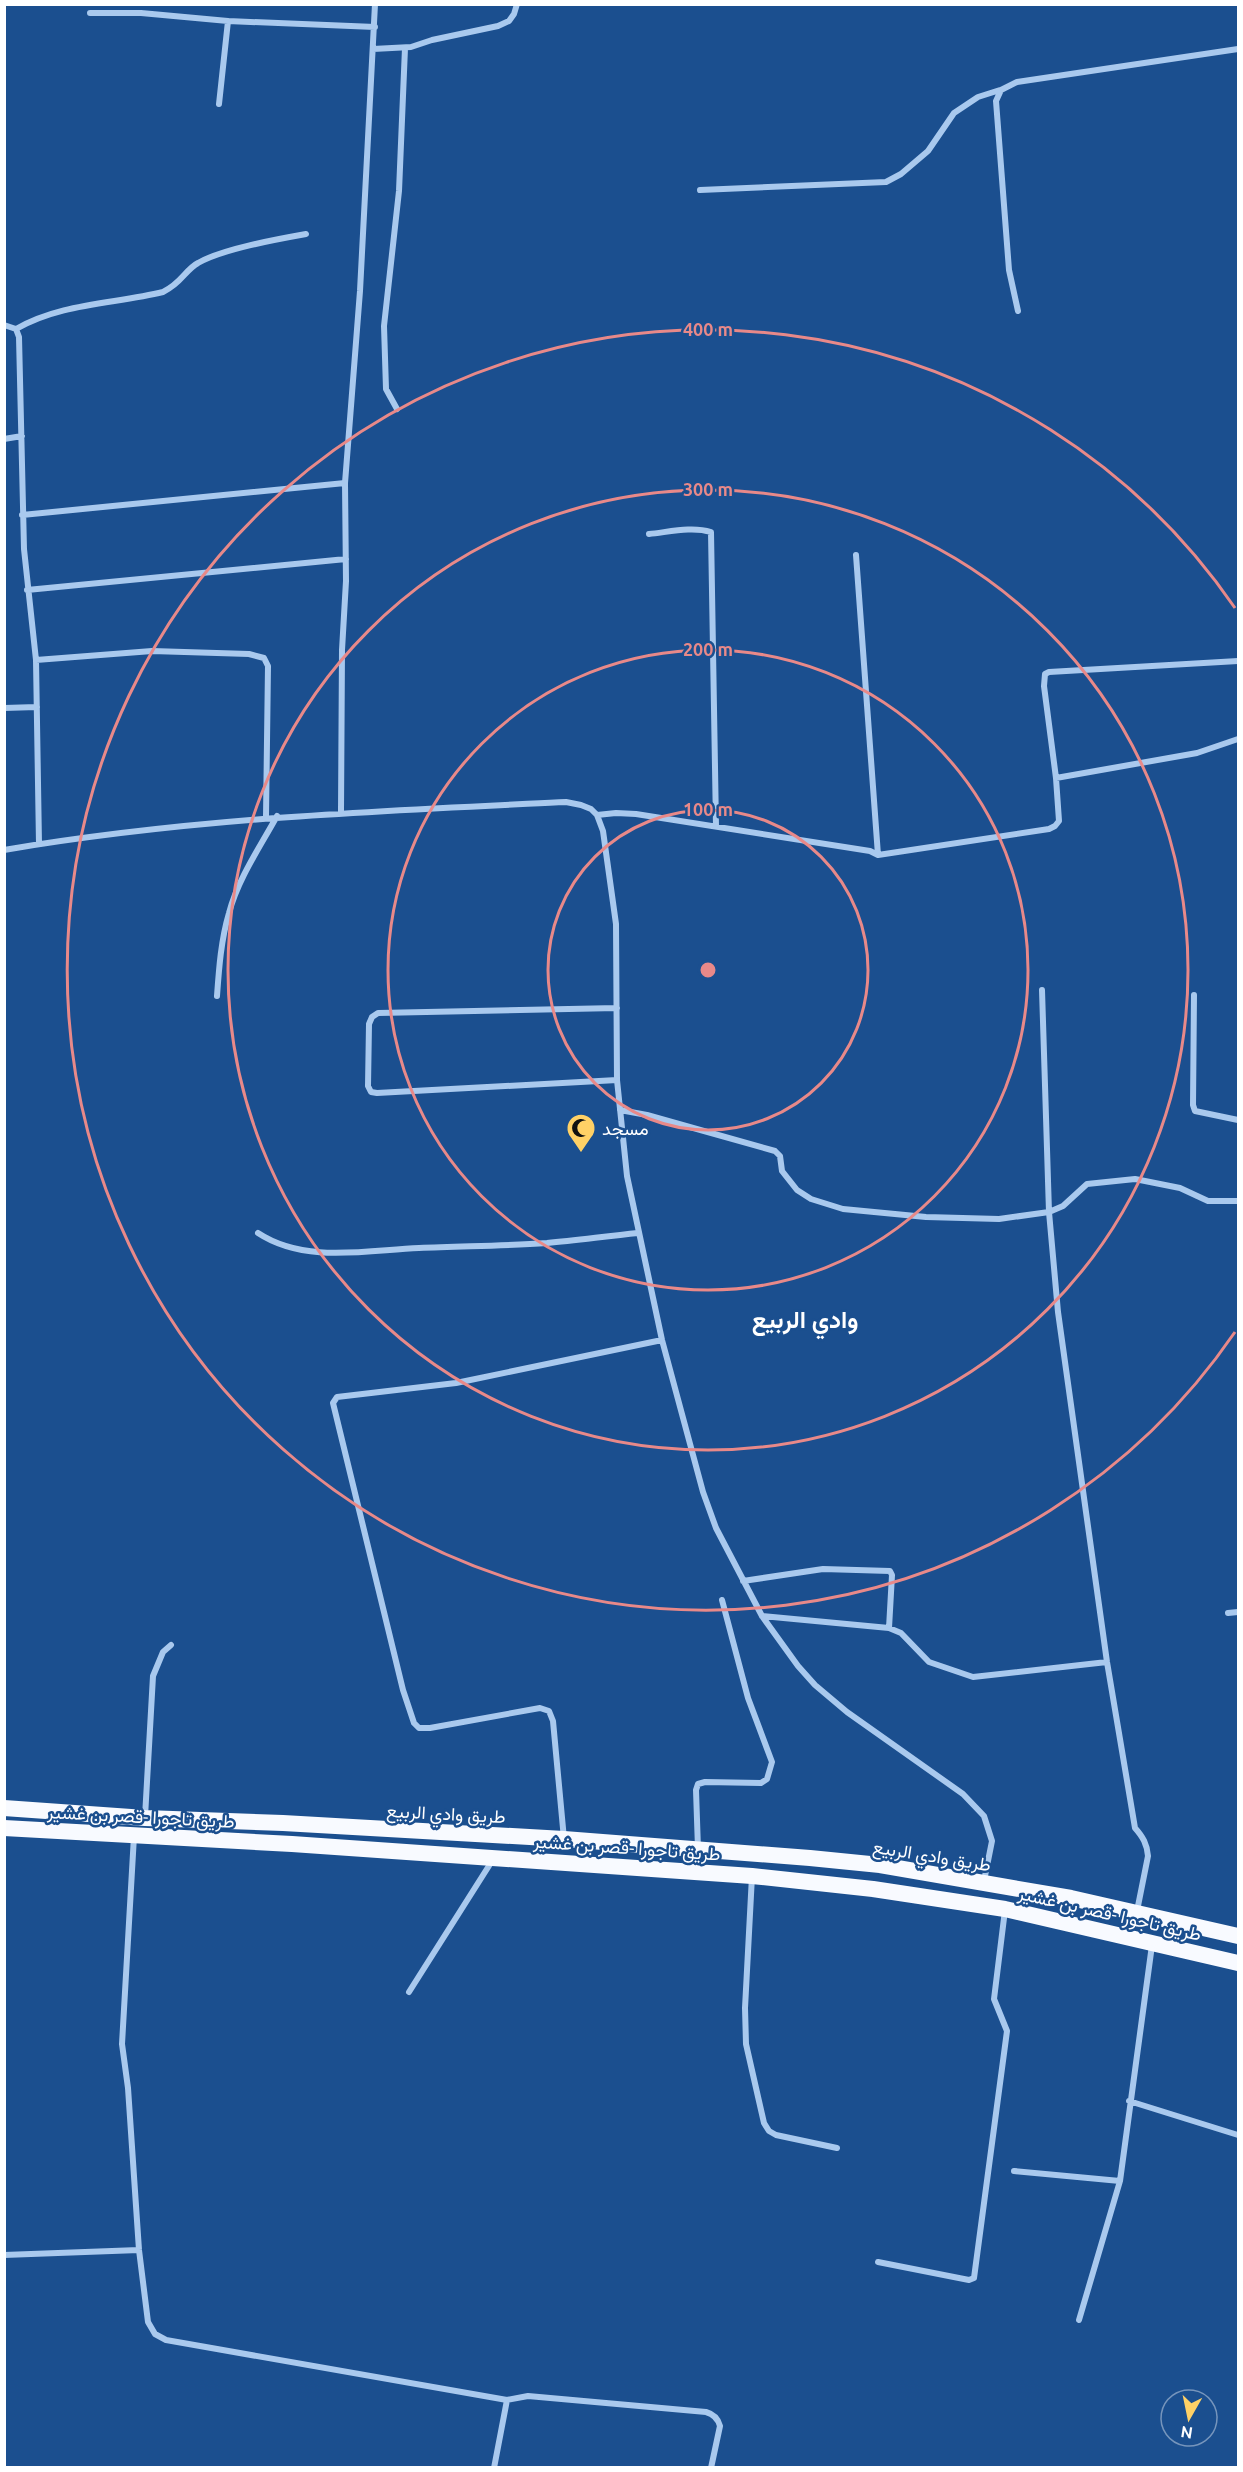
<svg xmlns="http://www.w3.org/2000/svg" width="1243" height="2472" viewBox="0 0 1243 2472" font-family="Ubuntu,Vazirmatn,sans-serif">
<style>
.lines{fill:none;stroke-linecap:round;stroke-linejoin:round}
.minor{stroke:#a9c9ee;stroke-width:6}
.trunk{stroke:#f8faff;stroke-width:16}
.ring{fill:none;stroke:#e88989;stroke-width:3}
.labels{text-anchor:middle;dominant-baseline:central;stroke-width:5;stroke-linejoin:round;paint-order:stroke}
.poi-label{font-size:18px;fill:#fff;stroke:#1b4f8f;text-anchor:start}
.street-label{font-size:18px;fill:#fff;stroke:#1b4f8f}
.district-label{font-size:24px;font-weight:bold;fill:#fff;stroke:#1b4f8f}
.centre{fill:#e88989;stroke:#1b4f8f;stroke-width:3}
.ring-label{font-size:18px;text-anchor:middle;font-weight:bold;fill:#e88989;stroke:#1b4f8f;stroke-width:5;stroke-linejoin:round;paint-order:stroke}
</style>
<rect width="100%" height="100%" fill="#1b4f8f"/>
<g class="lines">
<!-- minor -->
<path class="minor" d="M90,13H141L228,21L375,27
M373,49L411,47L432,40L498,26L509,21L514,14L517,4
M219,104L228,21
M700,190L886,182L901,174L928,151L954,113L978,97L1000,90
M1018,311L1009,270L996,101L1001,90L1017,82L1238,49
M4,325L16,329L19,337L24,549L36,660L39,844
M16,329C61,303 114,304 163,292C182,283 185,270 198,263C222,249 278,239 306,234
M397,409L386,389L384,326L399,191L405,48
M4,439L22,436
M22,515L345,483
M649,534C669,532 692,526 711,532L716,826
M856,555L878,855
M27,590L346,559
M36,660L152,651L249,654L264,658L268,666L266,817
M4,708L37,707
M1056,778L1044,686L1045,674L1049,672L1238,661
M341,812L342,650L346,581L345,483L360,291L375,4
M597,815L616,813L636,814L870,851L878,855L1049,829L1055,826L1059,821L1056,778L1197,753L1238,739
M4,850C192,818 377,811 566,802L581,805L591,809L597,815L603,831L616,924L617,1080L627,1176L662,1340L703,1492L716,1528L762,1616L798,1666L815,1685L847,1712L963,1794L984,1816L992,1841L984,1881
M1042,990L1049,1212L1058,1312L1107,1662L1135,1828C1143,1837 1147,1844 1148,1856L1137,1911
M1194,995L1193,1105L1195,1111L1238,1120
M217,996C219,968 221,940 229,913C238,879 260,847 277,816
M617,1008L378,1013L372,1017L369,1024L368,1086L371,1092L377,1093L617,1080
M620,1110L647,1115L775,1151L780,1156L782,1171L797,1190L811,1199L843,1209L926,1217L999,1219L1049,1212L1063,1206L1087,1184L1135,1179L1180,1188L1208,1201H1238
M258,1233C305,1264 367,1250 419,1248C462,1246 505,1246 547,1243C578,1240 608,1236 638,1233
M743,1581L823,1569L890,1571L892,1575L889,1628
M1228,1613L1238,1612
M762,1616L889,1628L901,1633L929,1662L973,1677L1107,1662
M145,1817L153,1676L163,1652L171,1645
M134,1836L122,2044L128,2088L139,2250L148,2322L155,2334L166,2340L507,2400L528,2396L706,2412C713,2414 718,2418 720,2426L711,2468
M564,1839L553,1721L549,1711L540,1708L430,1728H419L414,1723L403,1690L333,1403L337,1397L456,1383L662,1340
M698,1849L696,1790L698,1784L705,1782L761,1783L767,1779L772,1762L748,1698L722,1600
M752,1876L745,2008L746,2044L764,2123L769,2131L776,2135L837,2148
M409,1992L492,1861
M1129,2101L1238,2135
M1014,2171L1120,2181
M4,2255L139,2250
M878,2262L969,2280L974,2278L1007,2031L994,1999L1005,1910
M1079,2320L1120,2181L1152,1945
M494,2468L507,2400"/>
<!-- trunk -->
<path class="trunk" d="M4,1808L145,1818L283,1823L564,1839L810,1858L880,1865L1071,1898L1238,1936
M4,1828L292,1844L752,1876L873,1889L1005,1909L1238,1963"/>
</g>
<!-- distance rings -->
<g class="ring">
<circle cx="708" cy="970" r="160"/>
<circle cx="708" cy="970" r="320"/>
<circle cx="708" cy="970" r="480"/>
<path d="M1235 1332A640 640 0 1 1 1235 608"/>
</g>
<!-- icons -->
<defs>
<g id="mosque-pin" transform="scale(1.5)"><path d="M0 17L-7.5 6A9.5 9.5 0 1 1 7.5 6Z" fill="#ffd166" stroke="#1b4f8f"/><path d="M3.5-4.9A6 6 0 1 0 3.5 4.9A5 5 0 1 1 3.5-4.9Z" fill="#111"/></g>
</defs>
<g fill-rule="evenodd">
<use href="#mosque-pin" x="581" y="1128"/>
</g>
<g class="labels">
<!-- poi labels -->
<g class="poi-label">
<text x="602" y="1128">مسجد</text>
</g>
<!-- street labels -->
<g class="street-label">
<text transform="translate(446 1813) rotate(3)">طريق وادي الربيع</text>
<text transform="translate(141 1816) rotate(3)">طريق تاجورا -قصر بن غشير</text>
<text transform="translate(627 1847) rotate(4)">طريق تاجورا -قصر بن غشير</text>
<text transform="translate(932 1855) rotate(9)">طريق وادي الربيع</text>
<text transform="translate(1110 1913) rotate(13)">طريق تاجورا -قصر بن غشير</text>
</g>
<!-- district labels -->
<g class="district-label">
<text x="805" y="1319">وادي الربيع</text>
</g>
</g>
<circle cx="708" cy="970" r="9" class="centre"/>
<g class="ring-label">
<text x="708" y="336">400 m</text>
<text x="708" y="496">300 m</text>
<text x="708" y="656">200 m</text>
<text x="708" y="816">100 m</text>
</g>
<!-- border -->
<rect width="1243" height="2472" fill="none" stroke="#ffffff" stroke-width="12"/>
<!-- north arrow -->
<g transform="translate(1189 2418) rotate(189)"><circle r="28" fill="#1b4f8f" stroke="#7695bc" stroke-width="1.5"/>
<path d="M0-4.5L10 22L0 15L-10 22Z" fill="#ffd166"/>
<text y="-9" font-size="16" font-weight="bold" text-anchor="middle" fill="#ffffff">N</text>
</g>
</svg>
